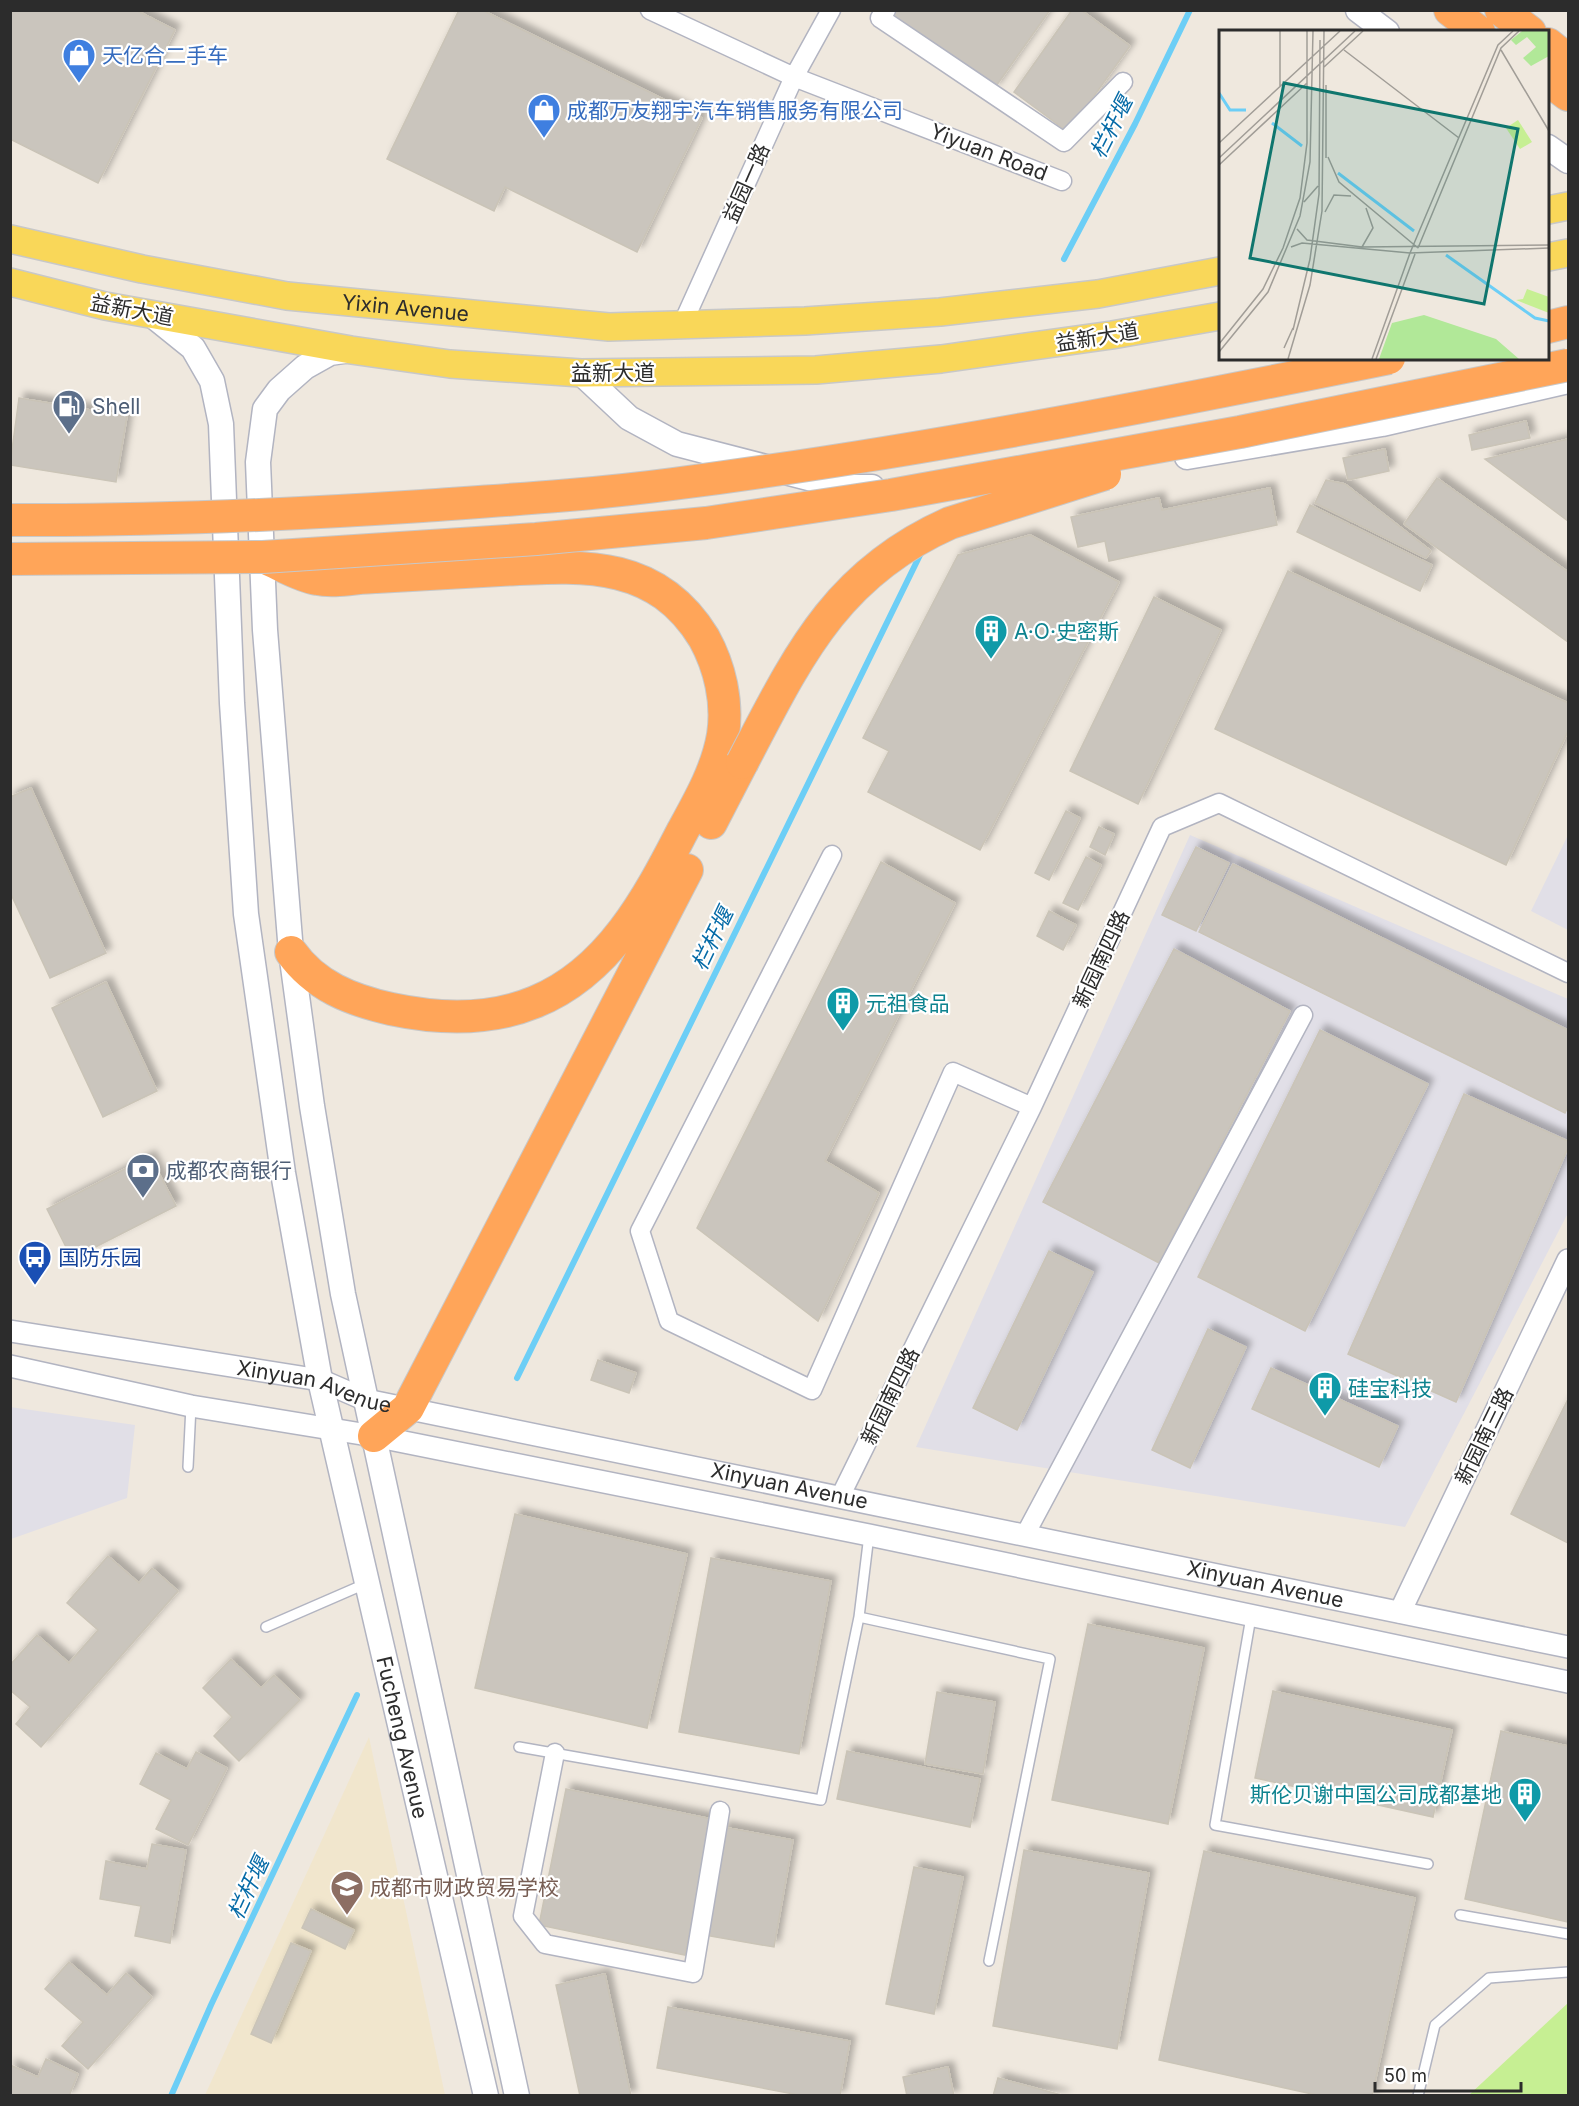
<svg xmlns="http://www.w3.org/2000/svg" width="1579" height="2106" viewBox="0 0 1579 2106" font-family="Inter,'Noto Sans SC',sans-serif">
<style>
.industrial{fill:#e1dfe7}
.education{fill:#f1e6cd}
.pitch{fill:#c6ef93}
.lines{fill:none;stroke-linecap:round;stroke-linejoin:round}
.stream{stroke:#6ccef6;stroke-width:6}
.building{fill:#cac5bd;stroke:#cac4b7;stroke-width:1.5;filter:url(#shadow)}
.service-casing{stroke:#b2b4c1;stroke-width:12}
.minor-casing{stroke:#b2b4c1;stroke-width:21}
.tertiary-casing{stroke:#b2b4c1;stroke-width:24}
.secondary-casing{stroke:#b2b4c1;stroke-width:27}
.primary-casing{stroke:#c8c8c8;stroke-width:30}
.motorway-casing{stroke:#c8c8c8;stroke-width:34}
.service{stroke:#fff;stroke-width:9}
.minor{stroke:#fff;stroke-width:18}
.tertiary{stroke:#fff;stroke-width:21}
.secondary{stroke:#fff;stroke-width:24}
.primary{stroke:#f9d759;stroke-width:27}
.motorway{stroke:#ffa559;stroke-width:32}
.motorway-bridge-casing{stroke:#c8c8c8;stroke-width:34;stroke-linecap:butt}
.motorway-bridge{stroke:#ffa559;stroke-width:32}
.labels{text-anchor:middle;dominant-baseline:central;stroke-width:4.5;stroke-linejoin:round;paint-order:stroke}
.shop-label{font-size:21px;fill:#366cbe;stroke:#fff;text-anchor:start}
.street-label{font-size:21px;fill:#2c2c2c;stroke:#fff}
.service-label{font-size:21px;fill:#4e5e75;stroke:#fff;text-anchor:start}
.culture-label{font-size:21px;fill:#0d838f;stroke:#fff;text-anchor:start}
.transit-label{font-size:21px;fill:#164399;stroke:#fff;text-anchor:start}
.education-label{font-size:21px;fill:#785e54;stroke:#fff;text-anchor:start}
.water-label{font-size:22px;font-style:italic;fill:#066ba7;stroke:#fff}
.inset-river{fill:none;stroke:#6ccef6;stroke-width:3}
.inset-road{fill:none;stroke:#a19d97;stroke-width:1.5}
.view{fill:#0f766e;fill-opacity:0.15;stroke:#0f766e;stroke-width:3}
.inset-edge{fill:none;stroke:#2c2c2c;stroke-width:3}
</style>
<defs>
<filter id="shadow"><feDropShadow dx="5.5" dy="-5.5" stdDeviation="3" flood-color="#0004"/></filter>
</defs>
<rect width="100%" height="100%" fill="#efe8de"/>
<!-- industrial -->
<path class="industrial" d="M1190,835L1568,999V1213L1405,1527L916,1447Z
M1568,835V930L1531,911Z
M10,1407L135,1425L127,1498L11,1539Z"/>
<!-- education -->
<path class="education" d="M369,1737L445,2095H205Z"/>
<!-- pitch -->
<path class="pitch" d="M1568,2003V2095H1469Z"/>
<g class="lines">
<!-- stream -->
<path class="stream" d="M1064,259L1135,124L1190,10
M517,1378L922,551
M171,2096L211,2005L357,1695"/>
</g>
<!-- building -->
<path class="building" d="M13,10H136L175,30L98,183L10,139V15Z
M459,10H482L702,118L637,252L505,187L494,211L387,159Z
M893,10H1050L994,89L889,15Z
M1072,10H1081L1130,46L1068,132L1014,92Z
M19,398L127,416L116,482L10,465Z
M1526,421L1530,438L1472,450L1469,435Z
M1568,439V521L1485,459Z
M1385,449L1389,471L1348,480L1343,458Z
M1437,478L1568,572V642L1404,524Z
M1326,480L1345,484L1431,551L1426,558L1315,503Z
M1270,488L1277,525L1109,561L1105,541L1078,547L1071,517L1159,498L1162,510Z
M1310,505L1432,565L1420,591L1297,532Z
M1030,535L1119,582L980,850L868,792L889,751L863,738L958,555Z
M1288,571L1568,703V731L1506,865L1215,729Z
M1154,597L1221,630L1138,804L1070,771Z
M31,788L106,953L50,978L10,892V797Z
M1066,811L1080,818L1049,880L1035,873Z
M1099,827L1114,834L1105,855L1090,847Z
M1196,847L1229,863L1196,931L1162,915Z
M1086,857L1101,865L1078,910L1063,903Z
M881,862L955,903L825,1161L879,1193L818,1321L697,1228Z
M1233,864L1568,1030V1106L1565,1113L1199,932Z
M1049,911L1076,925L1063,950L1037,936Z
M1174,949L1290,1011L1159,1263L1043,1202Z
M106,982L157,1091L103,1117L52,1008Z
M1320,1030L1428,1084L1305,1331L1198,1277Z
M1464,1094L1568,1141V1148L1456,1402L1348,1354Z
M150,1156L176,1206L72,1259L47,1209Z
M1049,1251L1093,1272L1017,1430L973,1408Z
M1208,1329L1246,1347L1190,1468L1152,1450Z
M598,1360L636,1373L629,1393L591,1380Z
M1271,1368L1398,1426L1379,1467L1252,1409Z
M1567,1401L1568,1402V1543L1511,1514Z
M515,1514L687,1554L647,1728L475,1688Z
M108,1556L139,1583L152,1568L178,1591L41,1747L16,1724L30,1707L10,1690V1665L37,1635L69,1663L98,1630L67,1603Z
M711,1558L831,1581L799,1754L679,1732Z
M1088,1624L1204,1648L1168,1824L1052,1800Z
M231,1659L261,1688L274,1675L300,1700L239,1761L214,1736L232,1717L203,1688Z
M1273,1691L1452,1730L1433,1817L1255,1778Z
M937,1692L995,1702L983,1774L925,1764Z
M1501,1731L1568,1746V1922L1465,1899Z
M847,1751L980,1779L970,1827L837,1799Z
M196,1752L227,1768L188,1845L156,1829L171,1800L140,1784L156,1753L187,1769Z
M566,1789L712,1819L685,1955L539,1925Z
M723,1827L793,1840L774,1947L704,1935Z
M152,1844L186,1850L170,1943L135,1936L141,1906L100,1899L106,1861L147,1869Z
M1024,1850L1149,1873L1117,2049L993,2026Z
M1204,1851L1415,1898L1372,2096H1321L1159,2060Z
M914,1867L963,1877L934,2014L886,2004Z
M311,1909L354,1930L345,1949L302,1928Z
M291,1943L311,1951L271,2043L251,2034Z
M69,1962L107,1995L126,1973L152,1997L88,2069L62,2046L83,2022L45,1989Z
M605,1974L631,2096H580L556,1985Z
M668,2007L850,2041L840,2096H804L657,2068Z
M46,2059L78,2074L69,2096H10V2065L38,2077Z
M948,2067L954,2096H907L903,2077Z
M998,2078L1065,2096H993Z"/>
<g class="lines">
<!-- service casing -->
<g class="service-casing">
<path id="service" d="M188,1467L191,1406
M859,1617L1050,1659L989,1961
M1251,1617L1215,1825L1428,1864
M266,1627L365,1584
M519,1747L821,1800L859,1617L869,1535
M1460,1915L1568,1934
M1418,2096L1435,2025L1489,1978L1568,1972"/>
</g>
<!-- minor casing -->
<g class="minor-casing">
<path id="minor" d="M650,10L794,77L1062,181
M886,10L880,18L1064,142L1123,82
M682,325L794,77L831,10
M832,855L640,1231L669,1321L812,1390L953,1072L1032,1107
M841,1495L1032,1107L1162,827L1219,803L1568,973
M1026,1533L1303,1015
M555,1753L523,1916L545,1944L693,1973L720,1811"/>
</g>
<!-- tertiary casing -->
<g class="tertiary-casing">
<g id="tertiary">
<path id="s1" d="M10,1331L320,1380L366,1400C768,1479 1168,1563 1568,1647"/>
<path d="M10,1366L191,1406L374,1436L869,1535L1568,1682"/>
<path d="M1400,1612L1568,1260"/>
</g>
</g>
<!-- secondary casing -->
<g class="secondary-casing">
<g id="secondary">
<path d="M1358,10L1387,32"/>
<path d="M1548,147L1568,161"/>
<path id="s2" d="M152,315L193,348L212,381L221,424L232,703L246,914L283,1173L320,1380L486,2096"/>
<path d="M351,350L330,353L305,367L279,390L265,409L258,462L265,630L291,952L312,1106L343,1294L517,2096"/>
<path d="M581,373L629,418L677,444L843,487H872"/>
<path d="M1187,457L1382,424L1568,381"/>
</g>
</g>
<!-- primary casing -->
<g class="primary-casing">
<g id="primary">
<path d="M1548,210L1568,206"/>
<path id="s3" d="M10,239L142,269L287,296L609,327L805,321L940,312L1098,294L1220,271"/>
<path d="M1548,257L1568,253"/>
<path d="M10,282L105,306L351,350L450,364L581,373L816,370L941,359L1112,335L1220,316"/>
</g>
</g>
<!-- motorway casing -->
<g class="motorway-casing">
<path id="motorway" d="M1450,10L1479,32
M1501,10L1530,32
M1548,44L1568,60
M1548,80L1568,95
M1548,327L1568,322
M263,557C280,564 299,576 317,579C335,583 358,577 376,577C417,575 458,572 500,570C580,566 655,558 704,638C720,667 728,702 723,735C717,770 699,801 682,832C648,898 609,972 535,1002C489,1021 438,1019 391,1009C351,1000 315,986 291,952
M711,823L742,763
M374,1436L408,1408L687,870"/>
</g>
<!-- service -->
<use href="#service" class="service"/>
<!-- minor -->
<use href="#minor" class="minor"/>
<!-- tertiary -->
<use href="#tertiary" class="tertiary"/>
<!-- secondary -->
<use href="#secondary" class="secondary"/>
<!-- primary -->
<use href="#primary" class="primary"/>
<!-- motorway -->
<use href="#motorway" class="motorway"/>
<!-- motorway-bridge casing -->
<g class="motorway-bridge-casing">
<path id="motorway-bridge" d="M10,520C148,521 285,515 422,506C506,500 590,495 673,484C913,453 1152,406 1389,358
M10,559L263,557L536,539L706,523L891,495L1240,432L1568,365
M742,763C797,658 835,574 950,523L1105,474"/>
</g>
<!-- motorway-bridge -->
<use href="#motorway-bridge" class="motorway-bridge"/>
</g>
<!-- icons -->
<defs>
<g id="shop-pin" transform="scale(1.725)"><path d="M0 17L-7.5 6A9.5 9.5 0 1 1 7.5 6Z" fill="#3f7fe0" stroke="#fff"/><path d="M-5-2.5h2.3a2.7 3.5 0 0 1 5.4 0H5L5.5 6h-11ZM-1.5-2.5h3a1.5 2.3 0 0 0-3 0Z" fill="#fff"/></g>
<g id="fuel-pin" transform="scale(1.725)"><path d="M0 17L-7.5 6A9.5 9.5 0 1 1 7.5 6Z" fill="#5c6f8a" stroke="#fff"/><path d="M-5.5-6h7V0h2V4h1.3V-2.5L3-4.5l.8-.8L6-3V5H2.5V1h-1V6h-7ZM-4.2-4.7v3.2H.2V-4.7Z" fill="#fff"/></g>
<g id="building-pin" transform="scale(1.725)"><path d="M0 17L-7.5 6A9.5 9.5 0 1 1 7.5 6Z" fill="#0f9aa8" stroke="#fff"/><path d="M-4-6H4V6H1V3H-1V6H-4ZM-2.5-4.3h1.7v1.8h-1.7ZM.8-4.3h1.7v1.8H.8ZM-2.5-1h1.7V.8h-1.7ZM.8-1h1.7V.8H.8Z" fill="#fff"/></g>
<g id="bank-pin" transform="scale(1.725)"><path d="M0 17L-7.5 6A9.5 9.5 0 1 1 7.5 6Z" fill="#5c6f8a" stroke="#fff"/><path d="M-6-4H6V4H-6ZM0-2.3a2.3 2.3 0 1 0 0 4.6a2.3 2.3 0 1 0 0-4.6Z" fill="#fff"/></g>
<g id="bus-pin" transform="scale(1.725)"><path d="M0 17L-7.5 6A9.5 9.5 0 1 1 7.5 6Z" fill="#1a4fb4" stroke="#fff"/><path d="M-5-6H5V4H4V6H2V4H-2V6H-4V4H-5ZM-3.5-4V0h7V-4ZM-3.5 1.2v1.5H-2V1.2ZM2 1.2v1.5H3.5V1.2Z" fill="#fff"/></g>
<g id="school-pin" transform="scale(1.725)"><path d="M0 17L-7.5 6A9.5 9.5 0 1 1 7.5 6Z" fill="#8d6e63" stroke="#fff"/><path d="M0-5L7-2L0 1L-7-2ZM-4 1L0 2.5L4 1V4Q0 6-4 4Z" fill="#fff"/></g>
</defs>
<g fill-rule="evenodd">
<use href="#shop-pin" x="79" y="55"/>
<use href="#shop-pin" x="544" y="110"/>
<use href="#fuel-pin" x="69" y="406"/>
<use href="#building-pin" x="991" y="631"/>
<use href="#building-pin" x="843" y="1003"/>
<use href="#bank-pin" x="143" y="1170"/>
<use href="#bus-pin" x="35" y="1257"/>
<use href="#building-pin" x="1325" y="1388"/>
<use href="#building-pin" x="1525" y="1794"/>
<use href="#school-pin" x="347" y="1887"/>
</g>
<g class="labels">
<!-- shop labels -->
<g class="shop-label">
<text x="102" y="55">天亿合二手车</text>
<text x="567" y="110">成都万友翔宇汽车销售服务有限公司</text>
</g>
<!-- street labels -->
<g class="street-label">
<text transform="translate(989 152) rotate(21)">Yiyuan Road</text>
<text transform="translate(746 183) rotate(-66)">益园一路</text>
<text stroke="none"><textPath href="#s3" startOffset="402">Yixin Avenue</textPath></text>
<text transform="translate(132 310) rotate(11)">益新大道</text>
<text transform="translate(1097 337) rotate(-9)">益新大道</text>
<text x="613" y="372">益新大道</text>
<text transform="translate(1101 959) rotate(-65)">新园南四路</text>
<text stroke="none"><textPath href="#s1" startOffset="310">Xinyuan Avenue</textPath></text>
<text transform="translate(890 1396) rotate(-64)">新园南四路</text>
<text transform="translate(1484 1436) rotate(-64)">新园南三路</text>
<text stroke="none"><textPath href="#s1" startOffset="796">Xinyuan Avenue</textPath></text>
<text stroke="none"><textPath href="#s1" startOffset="1282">Xinyuan Avenue</textPath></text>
<text stroke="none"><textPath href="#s2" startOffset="1464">Fucheng Avenue</textPath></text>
</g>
<!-- service labels -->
<g class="service-label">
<text x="92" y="406">Shell</text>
<text x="166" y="1170">成都农商银行</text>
</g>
<!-- culture labels -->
<g class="culture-label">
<text x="1014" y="631">A·O·史密斯</text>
<text x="866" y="1003">元祖食品</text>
<text x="1348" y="1388">硅宝科技</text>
<text x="1502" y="1794" text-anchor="end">斯伦贝谢中国公司成都基地</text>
</g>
<!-- transit labels -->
<g class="transit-label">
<text x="58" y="1257">国防乐园</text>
</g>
<!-- education labels -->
<g class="education-label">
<text x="370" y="1887">成都市财政贸易学校</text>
</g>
<!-- water labels -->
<g class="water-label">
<text transform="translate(1111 127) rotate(-63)">栏杆堰</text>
<text transform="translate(712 939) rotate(-64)">栏杆堰</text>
<text transform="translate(248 1888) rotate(-65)">栏杆堰</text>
</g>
</g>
<!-- overview -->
<g transform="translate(1219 30)">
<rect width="330" height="330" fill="#efe8de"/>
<path d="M303,1H330V26L312,36L304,28L317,17L308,7L297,15L292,10ZM205,285L277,309L300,329H160L173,293Z" fill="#b1e898"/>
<path d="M299,90L313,112L301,119L287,98ZM308,259L330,267V283L297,270L304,269Z" fill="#c6ef93"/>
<path class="inset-river" d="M0,63L11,80H27M53,93L83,116M119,143L195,201M227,225L316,288L330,291"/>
<path class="inset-road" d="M61,1V56M125,20L240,108M282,20L330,101M105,37L144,1M0,113L121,1M109,127L120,152L199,218M0,128L136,1M107,128V55M0,135L88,53M85,172L99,156M106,182L115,165L132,166M78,199L88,210L143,217L330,215M72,217L83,213L191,223L330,218M143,217L154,198L147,178M199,218L282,18L300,1M74,300L91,229L100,164L101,10M0,314L44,259L64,218L81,168L88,113V1M65,318L74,298M0,322L49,262L81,186L91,132L94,1M69,329L91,255L103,181L105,1M153,329L191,223L279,15L294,1M157,329L196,224"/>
<path class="view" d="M65,53L299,99L265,274L31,228Z"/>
<rect width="330" height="330" class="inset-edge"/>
</g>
<!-- border -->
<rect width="1579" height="2106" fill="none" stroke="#2c2c2c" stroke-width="24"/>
<!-- scale -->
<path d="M1375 2082v9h146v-9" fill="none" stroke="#2c2c2c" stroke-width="3"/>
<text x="1384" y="2082" font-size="18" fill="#2c2c2c" stroke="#ffffff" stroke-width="4.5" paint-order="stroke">50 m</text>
</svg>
